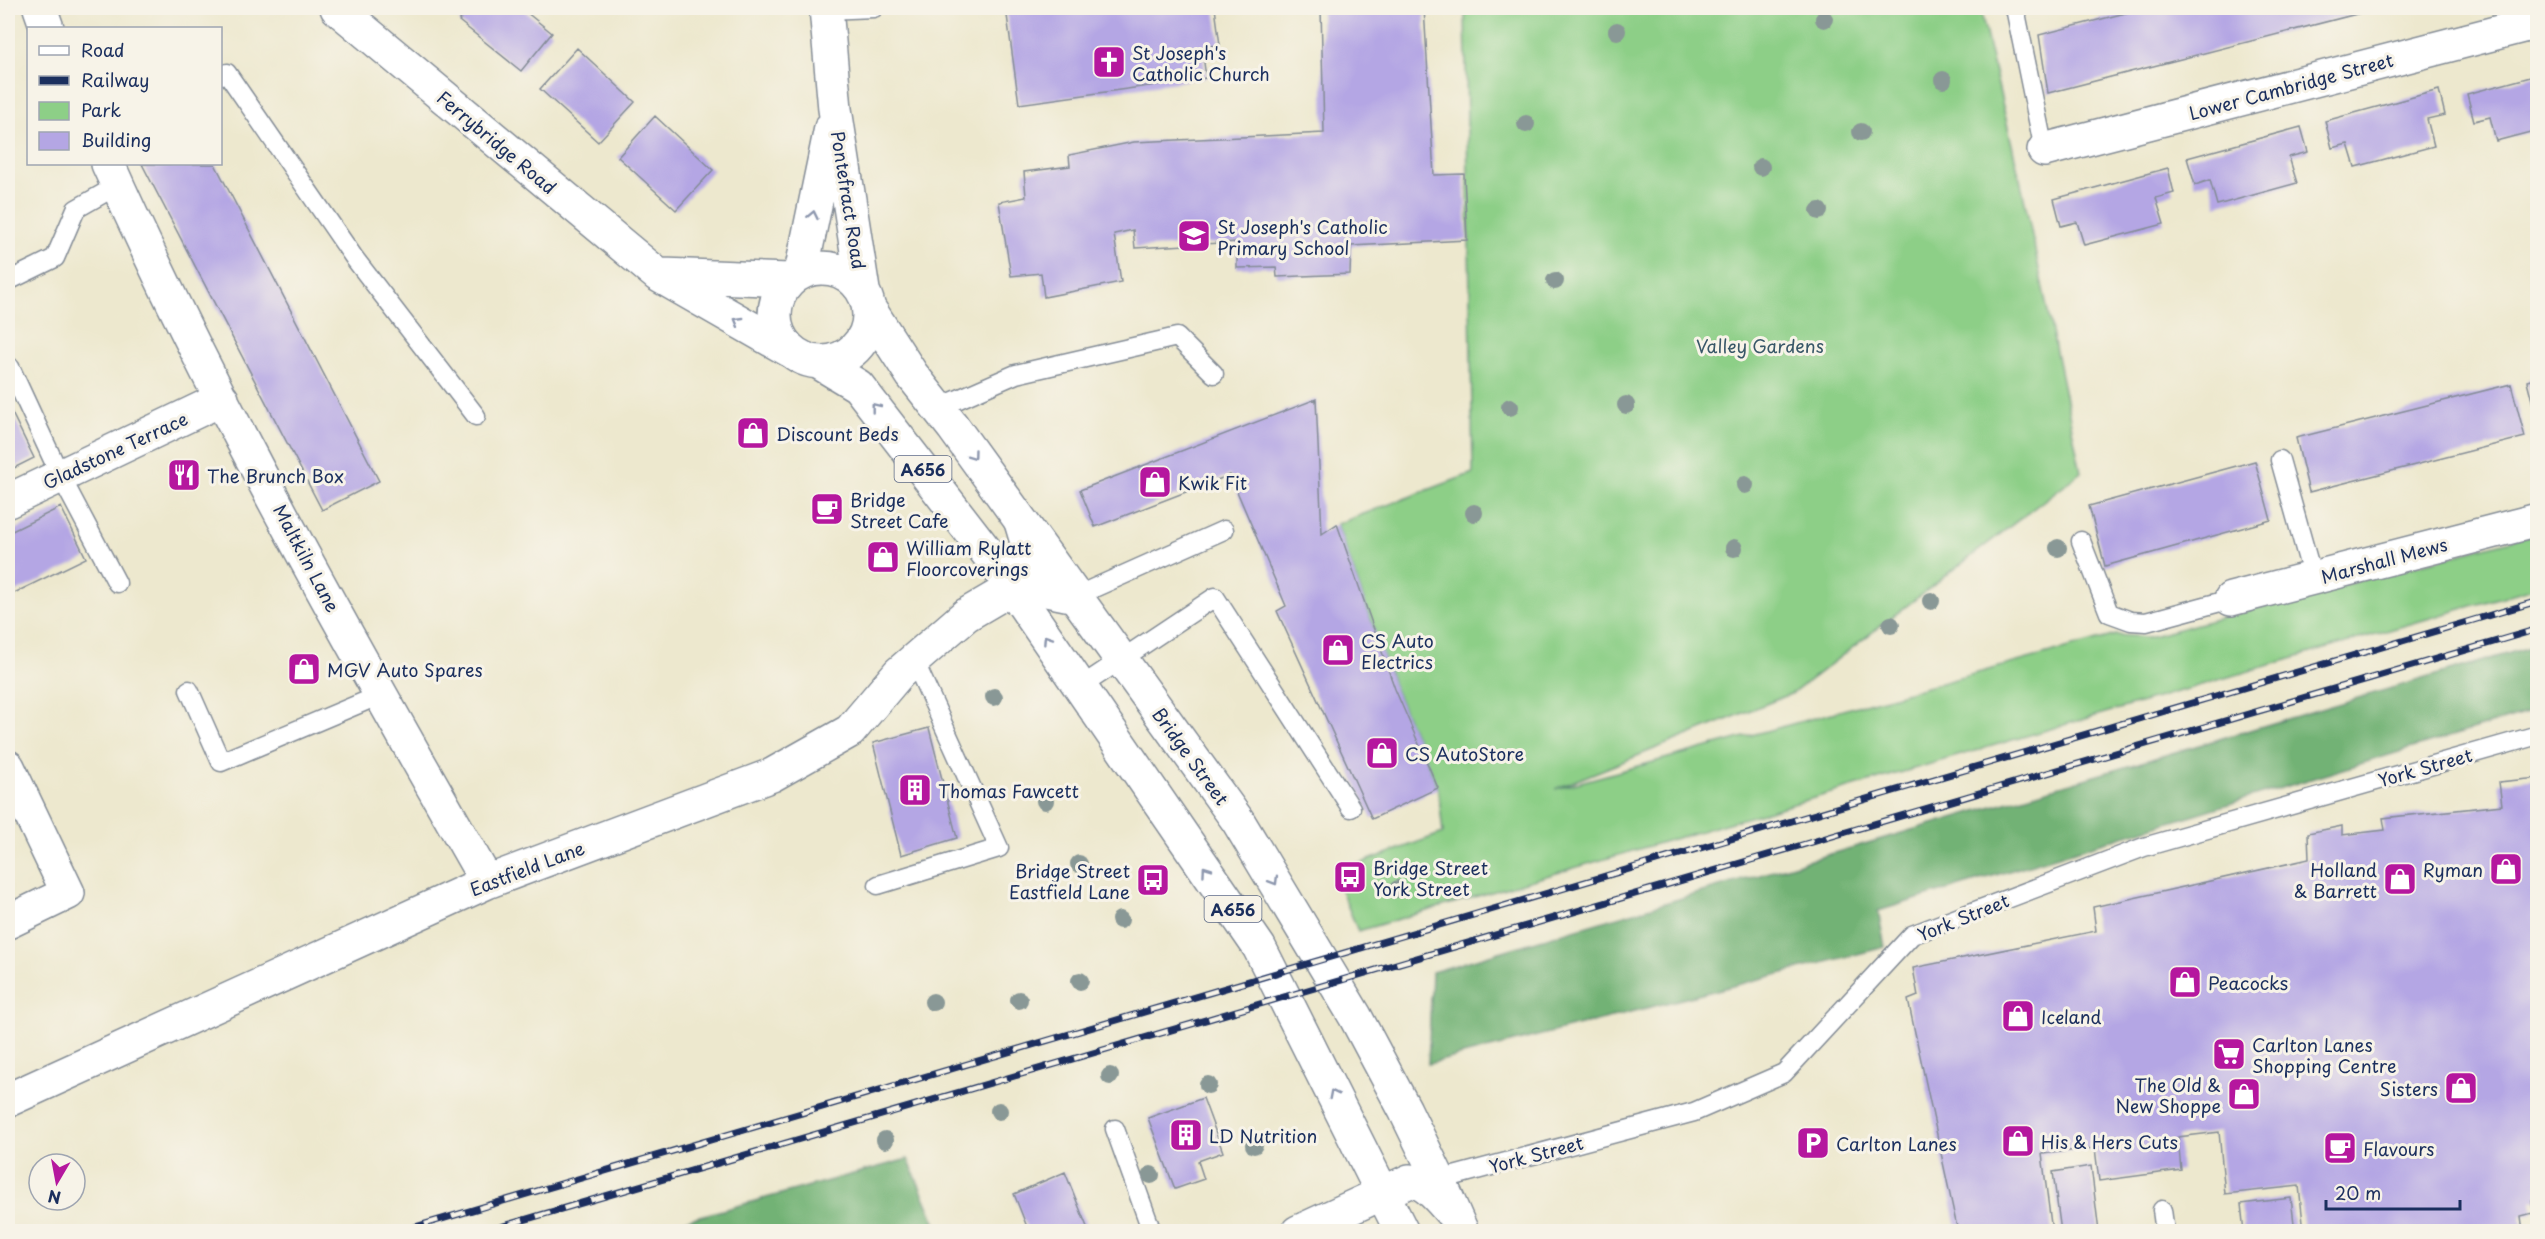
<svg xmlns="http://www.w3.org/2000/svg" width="2545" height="1239" viewBox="0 0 2545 1239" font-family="'Playpen Sans',sans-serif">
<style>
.green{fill:#8dcf87;stroke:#547f72;stroke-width:1.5}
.forest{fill:#72b274;stroke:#467069;stroke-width:1.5}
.building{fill:#b4a6e4}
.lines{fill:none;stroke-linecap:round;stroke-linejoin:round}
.service-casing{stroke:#848c96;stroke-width:21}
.minor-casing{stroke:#848c96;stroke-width:36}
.tertiary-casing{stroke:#848c96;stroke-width:36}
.primary-casing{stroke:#848c96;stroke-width:36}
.service{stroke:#fff;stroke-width:18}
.minor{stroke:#fff;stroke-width:33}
.tertiary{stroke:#fff;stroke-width:33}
.primary{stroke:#fff;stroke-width:33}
.rail-casing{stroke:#1b2f5e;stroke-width:7}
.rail{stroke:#f7f3e8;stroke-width:4.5;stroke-dasharray:14;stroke-linecap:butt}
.tree{fill:#899896}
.oneway{stroke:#8d97ae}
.labels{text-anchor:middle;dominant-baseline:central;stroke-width:6;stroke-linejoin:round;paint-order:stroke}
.shield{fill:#f7f3e8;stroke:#5d6a87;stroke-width:1.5}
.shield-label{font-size:16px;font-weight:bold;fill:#1b2f5e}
.poi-label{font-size:18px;fill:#1b2f5e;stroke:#f7f3e8;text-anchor:start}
.street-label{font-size:18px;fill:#1b2f5e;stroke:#f7f3e8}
.park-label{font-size:18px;fill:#385768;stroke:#f7f3e8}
</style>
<rect width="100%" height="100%" fill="#f7f3e8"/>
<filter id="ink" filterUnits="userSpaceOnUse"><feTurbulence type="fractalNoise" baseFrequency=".0167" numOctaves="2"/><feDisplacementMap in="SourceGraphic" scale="12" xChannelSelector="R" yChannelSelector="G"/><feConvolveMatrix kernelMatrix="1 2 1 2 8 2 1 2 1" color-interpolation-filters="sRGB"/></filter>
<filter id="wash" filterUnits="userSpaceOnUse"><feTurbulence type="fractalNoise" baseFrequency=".008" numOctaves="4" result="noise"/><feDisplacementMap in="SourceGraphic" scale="24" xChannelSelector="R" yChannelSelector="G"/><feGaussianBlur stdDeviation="1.35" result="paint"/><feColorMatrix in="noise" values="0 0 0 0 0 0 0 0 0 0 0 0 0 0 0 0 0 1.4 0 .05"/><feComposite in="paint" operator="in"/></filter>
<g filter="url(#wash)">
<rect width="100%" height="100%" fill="#ede8ce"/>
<!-- green -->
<path class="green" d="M1465,8H1980L2023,192L2081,472L1793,693L1555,789L2116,635L2149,637L2537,533V587L1358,931L1334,873L1443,833L1438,788L1395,689L1337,524L1473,473Z"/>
<!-- forest -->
<path class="forest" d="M2537,645V710L1878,911L1885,947L1428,1064L1432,972Z
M908,1159L939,1231H646Z"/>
<g id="blocks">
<!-- building -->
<path class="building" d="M470,8H521L552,33L521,71L459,21Z
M1006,8H1215L1220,45L1202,47L1206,78L1019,104Z
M1321,8H1424L1434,175L1464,174L1467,240L1351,246L1350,274L1277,277L1276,267L1237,268V242L1135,248L1133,230L1114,234L1121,282L1044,297L1041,273L1011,276L999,202L1026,197L1024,172L1070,166L1069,155L1134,142L1324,133Z
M2145,8H2380L2048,93L2039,35Z
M577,48L635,102L598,142L540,89Z
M2538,75V130L2496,141L2490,117L2474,121L2467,94Z
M2439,90L2445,115L2427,119L2434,146L2355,167L2348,144L2332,148L2325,121Z
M655,116L713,170L676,210L618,157Z
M2301,127L2308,152L2289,157L2297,183L2217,205L2210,180L2195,185L2187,158Z
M142,164H215L379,481L322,510Z
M2168,168L2174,193L2156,198L2164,224L2084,245L2077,222L2061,226L2054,199Z
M2538,378V420H2537L2527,381Z
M2511,384L2525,437L2309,492L2296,438Z
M1316,399L1322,534L1337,524L1395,689L1438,788L1372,819L1277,611L1286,606L1230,475L1095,527L1080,490Z
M9,407L34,458L8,471V408Z
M2255,461L2271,520L2105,566L2089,506Z
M61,507L86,558L8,596V533Z
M929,728L957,838L901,855L873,743Z
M2538,778V1200H2532L2533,1213L2521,1216L2523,1232H2304L2299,1186L2225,1194L2219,1132L2178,1137L2181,1170L2099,1181L2095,1148L2042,1154L2052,1232H1958L1908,1000L1918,996L1913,968L2096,931L2093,907L2309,859L2308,833L2342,826V835L2385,830L2383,818L2502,805L2499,782Z
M1203,1098L1223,1152L1198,1161L1204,1179L1175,1189L1148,1118Z
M2091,1166L2099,1232H2061L2053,1172Z
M1065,1172L1089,1232H1029L1014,1194Z
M2291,1198L2295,1232H2244L2241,1204Z
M2231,1228V1232H2212V1230Z"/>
</g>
</g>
<g filter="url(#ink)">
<use href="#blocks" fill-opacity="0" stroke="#848c96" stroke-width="1.5"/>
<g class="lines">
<!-- service casing -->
<g class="service-casing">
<path id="service" d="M2015,8L2044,150
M826,10L874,8
M220,75L227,73L355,259L476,416
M8,281L55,258L76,209L118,185
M10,367L60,475L117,583
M938,408L1016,374L1177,337L1214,374
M2280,460L2313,578
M2081,541L2109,613L2131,621L2146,622L2231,599
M1076,596L1224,530
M1080,687L1215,597L1351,808
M189,690L221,762L380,695
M878,885L999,848L914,660
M1115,1129L1152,1232
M1439,1180L1694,1112L1784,1073L1912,935L2144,847L2538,735
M2162,1210L2165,1232"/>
</g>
<!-- minor casing -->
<g class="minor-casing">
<path id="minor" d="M40,8L47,28
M2044,150L2538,22
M108,164C218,410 353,648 487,882
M8,501L222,399
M1012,588H1037L1076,596
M2231,599L2538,520
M8,767L68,893L8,922
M8,1100L487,882L772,775L850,731L899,673L914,660L966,615L1012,588L1030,565V552L1021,522
M1298,1232L1409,1181C1427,1180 1442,1203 1454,1215"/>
</g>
<!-- tertiary casing -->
<g class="tertiary-casing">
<path id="tertiary" d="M337,8L658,275L789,350
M663,275L789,280"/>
</g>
<!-- primary casing -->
<g class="primary-casing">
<path id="primary" d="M826,8L835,109L863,290
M775 315a47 47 0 1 1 94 0a47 47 0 1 1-94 0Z
M801,273L831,128
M870,310L912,375L953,427L1238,821L1355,1016L1405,1110L1439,1180L1462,1232
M820,363L858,386L995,563L1259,947L1402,1232"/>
</g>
<!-- service -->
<use href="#service" class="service"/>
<!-- minor -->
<use href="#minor" class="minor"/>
<!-- tertiary -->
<use href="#tertiary" class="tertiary"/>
<!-- primary -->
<use href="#primary" class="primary"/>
<!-- rail casing -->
<g class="rail-casing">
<path id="rail" d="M398,1232L2538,601
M483,1232L2538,629"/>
</g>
<!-- rail -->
<use href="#rail" class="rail"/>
</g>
<!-- trees -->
<g class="tree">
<circle cx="1824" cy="19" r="9"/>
<circle cx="1617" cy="31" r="9"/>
<circle cx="1943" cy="80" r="9"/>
<circle cx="1526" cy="124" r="9"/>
<circle cx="1861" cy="132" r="9"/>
<circle cx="1761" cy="167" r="9"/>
<circle cx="1819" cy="211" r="9"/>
<circle cx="1555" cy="281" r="9"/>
<circle cx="1626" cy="405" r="9"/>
<circle cx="1510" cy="407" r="9"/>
<circle cx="1745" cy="485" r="9"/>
<circle cx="1474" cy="513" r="9"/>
<circle cx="1734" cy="548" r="9"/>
<circle cx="2058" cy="548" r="9"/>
<circle cx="1931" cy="601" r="9"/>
<circle cx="1891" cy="625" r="9"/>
<circle cx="994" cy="697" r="9"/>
<circle cx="1045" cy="801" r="9"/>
<circle cx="1079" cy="864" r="9"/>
<circle cx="1398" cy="889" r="9"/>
<circle cx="1120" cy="920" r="9"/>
<circle cx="1080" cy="981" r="9"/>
<circle cx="1019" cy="1000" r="9"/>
<circle cx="933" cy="1002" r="9"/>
<circle cx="1110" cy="1076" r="9"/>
<circle cx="1208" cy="1085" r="9"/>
<circle cx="999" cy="1111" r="9"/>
<circle cx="885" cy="1140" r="9"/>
<circle cx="1254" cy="1145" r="9"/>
<circle cx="1151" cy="1175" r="9"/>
</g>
<!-- one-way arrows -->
<defs><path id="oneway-chevron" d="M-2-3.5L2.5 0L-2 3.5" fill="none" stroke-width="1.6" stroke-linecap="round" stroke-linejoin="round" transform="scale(1.5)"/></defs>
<g class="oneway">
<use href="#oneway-chevron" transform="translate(813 215) rotate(-78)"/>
<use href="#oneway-chevron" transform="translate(738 321) rotate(-150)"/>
<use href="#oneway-chevron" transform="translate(875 407) rotate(-128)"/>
<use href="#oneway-chevron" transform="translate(973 455) rotate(54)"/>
<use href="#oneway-chevron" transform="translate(1047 639) rotate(-124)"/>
<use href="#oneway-chevron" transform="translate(1206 870) rotate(-125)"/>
<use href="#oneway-chevron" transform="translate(1274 881) rotate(59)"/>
<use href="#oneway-chevron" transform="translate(1333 1094) rotate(-117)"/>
</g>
</g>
<!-- icons -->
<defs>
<g id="church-square" transform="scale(1.725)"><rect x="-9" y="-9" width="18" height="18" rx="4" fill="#b5179e" stroke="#f7f3e8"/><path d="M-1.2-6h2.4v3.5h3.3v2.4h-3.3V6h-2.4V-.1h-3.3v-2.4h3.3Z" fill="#fff"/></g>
<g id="school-square" transform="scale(1.725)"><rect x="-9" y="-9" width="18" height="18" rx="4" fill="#b5179e" stroke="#f7f3e8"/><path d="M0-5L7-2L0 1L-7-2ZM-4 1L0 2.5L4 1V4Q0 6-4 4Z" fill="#fff"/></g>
<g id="shop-square" transform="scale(1.725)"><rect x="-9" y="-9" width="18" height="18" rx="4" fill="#b5179e" stroke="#f7f3e8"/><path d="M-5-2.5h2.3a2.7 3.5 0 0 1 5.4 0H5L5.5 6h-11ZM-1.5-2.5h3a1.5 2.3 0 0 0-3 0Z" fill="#fff"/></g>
<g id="restaurant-square" transform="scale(1.725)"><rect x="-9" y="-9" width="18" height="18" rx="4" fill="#b5179e" stroke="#f7f3e8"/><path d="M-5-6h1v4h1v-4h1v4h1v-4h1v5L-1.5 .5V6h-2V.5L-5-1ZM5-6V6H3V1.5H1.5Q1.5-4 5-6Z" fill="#fff"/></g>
<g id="cafe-square" transform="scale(1.725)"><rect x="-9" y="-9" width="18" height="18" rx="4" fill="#b5179e" stroke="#f7f3e8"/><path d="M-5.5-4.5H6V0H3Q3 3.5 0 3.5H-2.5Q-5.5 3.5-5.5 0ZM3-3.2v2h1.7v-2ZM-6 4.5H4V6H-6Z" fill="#fff"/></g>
<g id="building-square" transform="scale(1.725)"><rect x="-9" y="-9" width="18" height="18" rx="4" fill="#b5179e" stroke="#f7f3e8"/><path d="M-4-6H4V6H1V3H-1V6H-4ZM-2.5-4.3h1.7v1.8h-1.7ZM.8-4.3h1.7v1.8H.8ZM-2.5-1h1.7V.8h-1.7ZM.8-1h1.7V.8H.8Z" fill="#fff"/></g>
<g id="bus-square" transform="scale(1.725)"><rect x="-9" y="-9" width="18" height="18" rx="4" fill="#b5179e" stroke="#f7f3e8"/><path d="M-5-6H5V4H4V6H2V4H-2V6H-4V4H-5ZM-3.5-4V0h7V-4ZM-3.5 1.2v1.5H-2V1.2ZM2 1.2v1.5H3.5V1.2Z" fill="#fff"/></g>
<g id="supermarket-square" transform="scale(1.725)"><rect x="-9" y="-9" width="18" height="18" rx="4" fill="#b5179e" stroke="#f7f3e8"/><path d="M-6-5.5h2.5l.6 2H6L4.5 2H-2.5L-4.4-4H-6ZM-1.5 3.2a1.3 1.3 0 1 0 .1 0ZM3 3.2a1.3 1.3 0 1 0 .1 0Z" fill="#fff"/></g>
<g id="parking-square" transform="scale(1.725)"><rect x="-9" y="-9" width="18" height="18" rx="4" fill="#b5179e" stroke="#f7f3e8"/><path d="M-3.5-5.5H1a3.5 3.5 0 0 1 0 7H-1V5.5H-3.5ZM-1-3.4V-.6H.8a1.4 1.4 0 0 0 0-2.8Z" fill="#fff"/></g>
</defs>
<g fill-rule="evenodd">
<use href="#church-square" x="1109" y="62"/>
<use href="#school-square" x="1194" y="236"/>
<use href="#shop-square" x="753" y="433"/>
<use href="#restaurant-square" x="184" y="475"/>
<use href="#shop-square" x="1155" y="482"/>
<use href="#cafe-square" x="827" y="509"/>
<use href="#shop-square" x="883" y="557"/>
<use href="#shop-square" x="1338" y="650"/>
<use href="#shop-square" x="304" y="669"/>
<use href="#shop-square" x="1382" y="753"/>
<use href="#building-square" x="915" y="790"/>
<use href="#shop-square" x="2506" y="869"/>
<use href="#bus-square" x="1350" y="877"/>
<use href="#shop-square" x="2400" y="879"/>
<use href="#bus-square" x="1153" y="880"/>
<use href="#shop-square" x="2185" y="982"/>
<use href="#shop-square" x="2018" y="1016"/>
<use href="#supermarket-square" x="2229" y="1054"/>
<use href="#shop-square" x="2461" y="1088"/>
<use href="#shop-square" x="2244" y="1094"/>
<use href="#building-square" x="1186" y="1135"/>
<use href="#shop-square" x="2018" y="1141"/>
<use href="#parking-square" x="1813" y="1143"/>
<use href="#cafe-square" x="2340" y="1148"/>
</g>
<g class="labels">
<!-- shield labels -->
<g class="shield">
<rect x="894.5" y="456" width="57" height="26" rx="4.5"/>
<rect x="1204.5" y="896" width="57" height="26" rx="4.5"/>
</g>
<g class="shield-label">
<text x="923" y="469">A656</text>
<text x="1233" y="909">A656</text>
</g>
<!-- poi labels -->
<g class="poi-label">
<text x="1132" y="52">St Joseph's<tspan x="1132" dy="21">Catholic Church</tspan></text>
<text x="1217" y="226">St Joseph's Catholic<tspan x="1217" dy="21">Primary School</tspan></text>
<text x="776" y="433">Discount Beds</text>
<text x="207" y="475">The Brunch Box</text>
<text x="1178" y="482">Kwik Fit</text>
<text x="850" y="499">Bridge<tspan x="850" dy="21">Street Cafe</tspan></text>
<text x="906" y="547">William Rylatt<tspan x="906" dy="21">Floorcoverings</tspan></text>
<text x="1361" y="640">CS Auto<tspan x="1361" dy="21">Electrics</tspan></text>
<text x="327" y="669">MGV Auto Spares</text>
<text x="1405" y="753">CS AutoStore</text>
<text x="938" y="790">Thomas Fawcett</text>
<text x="1373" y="867">Bridge Street<tspan x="1373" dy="21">York Street</tspan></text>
<text x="2377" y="869" text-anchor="end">Holland<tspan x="2377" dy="21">&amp; Barrett</tspan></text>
<text x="2483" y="869" text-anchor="end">Ryman</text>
<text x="1130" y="870" text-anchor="end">Bridge Street<tspan x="1130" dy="21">Eastfield Lane</tspan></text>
<text x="2208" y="982">Peacocks</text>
<text x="2041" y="1016">Iceland</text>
<text x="2252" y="1044">Carlton Lanes<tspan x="2252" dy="21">Shopping Centre</tspan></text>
<text x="2221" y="1084" text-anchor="end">The Old &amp;<tspan x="2221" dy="21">New Shoppe</tspan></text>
<text x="2438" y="1088" text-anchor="end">Sisters</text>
<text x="1209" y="1135">LD Nutrition</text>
<text x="2041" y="1141">His &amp; Hers Cuts</text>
<text x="1836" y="1143">Carlton Lanes</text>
<text x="2363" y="1148">Flavours</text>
</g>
<!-- street labels -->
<g class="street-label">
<text transform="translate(2291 86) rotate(-15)">Lower Cambridge Street</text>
<text transform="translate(497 142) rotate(40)">Ferrybridge Road</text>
<text transform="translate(849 200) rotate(81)">Pontefract Road</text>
<text transform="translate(115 450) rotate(-25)">Gladstone Terrace</text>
<text transform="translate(307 558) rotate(62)">Maltkiln Lane</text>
<text transform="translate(2384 560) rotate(-15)">Marshall Mews</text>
<text transform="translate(1191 756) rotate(54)">Bridge Street</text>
<text transform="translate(2425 767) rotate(-16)">York Street</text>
<text transform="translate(527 868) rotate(-21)">Eastfield Lane</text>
<text transform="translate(1963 917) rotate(-22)">York Street</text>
<text transform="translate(1536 1154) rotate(-15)">York Street</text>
</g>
<!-- park labels -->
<g class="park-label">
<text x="1760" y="345">Valley Gardens</text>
</g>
</g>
<!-- margin -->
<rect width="2545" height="1239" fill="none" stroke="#f7f3e8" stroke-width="30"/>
<!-- legend -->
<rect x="27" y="27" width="195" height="138" fill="#f7f3e8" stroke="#9fa5b1" stroke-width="1.5"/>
<rect x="39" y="46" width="30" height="9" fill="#ffffff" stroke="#9fa5b1" stroke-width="1.5"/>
<text x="81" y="57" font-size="18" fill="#1b2f5e">Road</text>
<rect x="39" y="76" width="30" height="9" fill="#1b2f5e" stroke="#9fa5b1" stroke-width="1.5"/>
<text x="81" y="87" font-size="18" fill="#1b2f5e">Railway</text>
<rect x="39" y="102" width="30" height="18" fill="#8dcf87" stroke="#9fa5b1" stroke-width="1.5"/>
<text x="81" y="117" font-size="18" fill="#1b2f5e">Park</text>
<rect x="39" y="132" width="30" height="18" fill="#b4a6e4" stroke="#9fa5b1" stroke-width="1.5"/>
<text x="81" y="147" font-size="18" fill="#1b2f5e">Building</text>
<!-- north arrow -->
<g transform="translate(57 1182) rotate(190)"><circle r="28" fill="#f7f3e8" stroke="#9fa5b1" stroke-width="1.5"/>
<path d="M0-4.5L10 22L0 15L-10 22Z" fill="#b5179e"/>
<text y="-9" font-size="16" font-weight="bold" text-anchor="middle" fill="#1b2f5e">N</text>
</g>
<!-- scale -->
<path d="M2326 1200v9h134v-9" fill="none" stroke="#1b2f5e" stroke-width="3"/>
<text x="2335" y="1200" font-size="18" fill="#1b2f5e" stroke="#f7f3e8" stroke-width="4.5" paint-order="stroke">20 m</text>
</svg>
